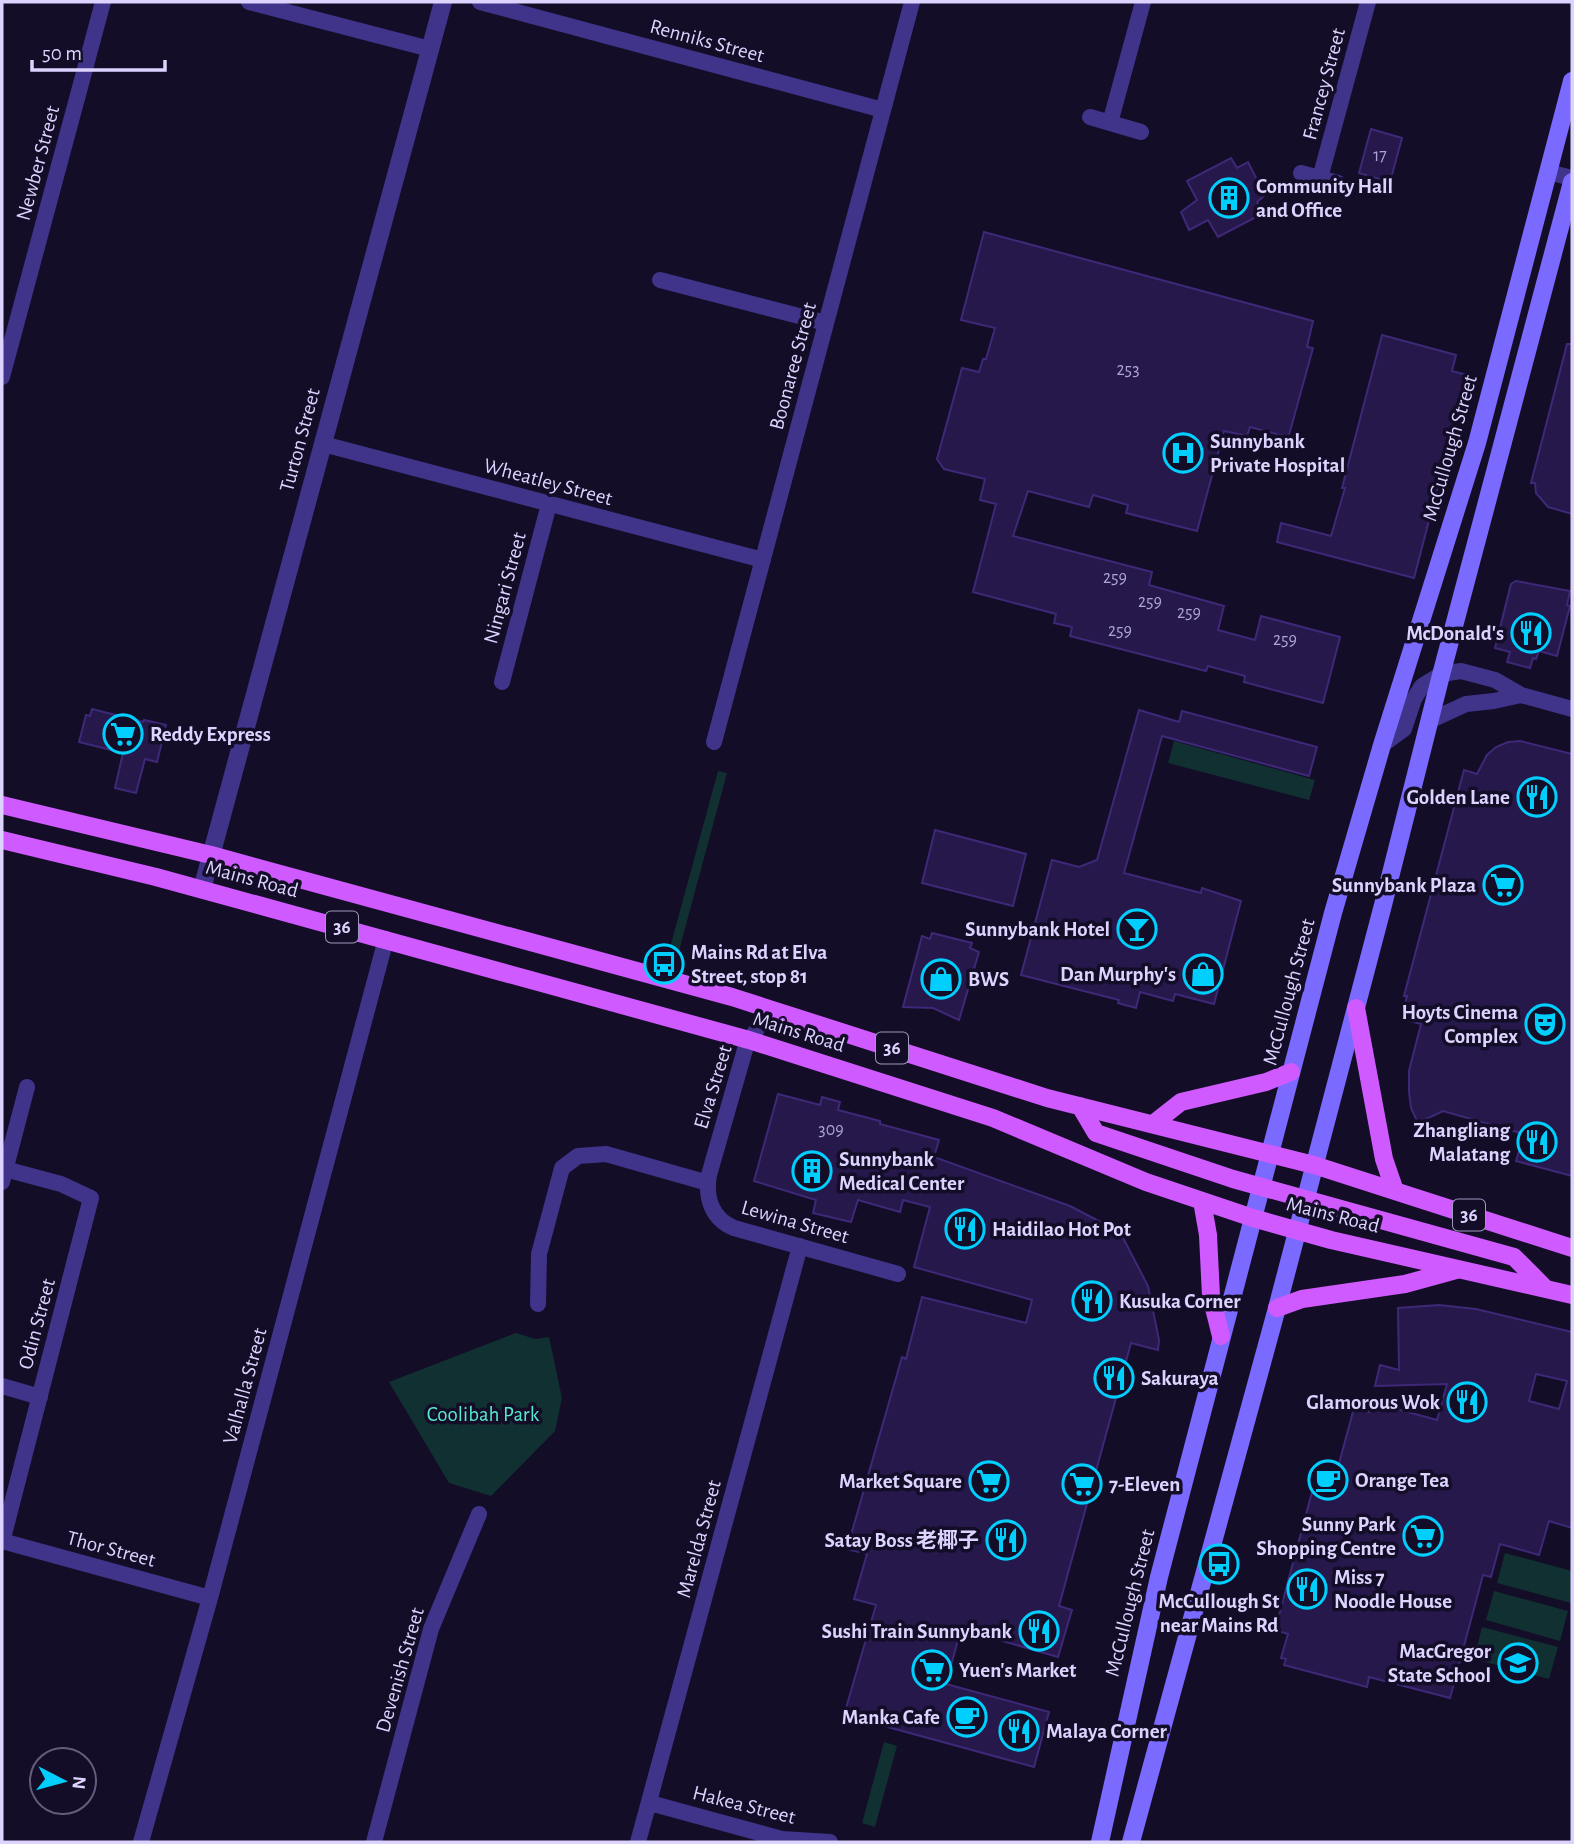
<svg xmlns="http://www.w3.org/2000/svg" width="1574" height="1844" viewBox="0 0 1574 1844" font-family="'Alegreya Sans','Noto Sans SC',sans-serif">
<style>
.green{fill:#103032}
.building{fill:#26184a;stroke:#3e2878;stroke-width:2;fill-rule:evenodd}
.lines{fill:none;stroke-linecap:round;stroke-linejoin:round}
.minor{stroke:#3f348a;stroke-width:16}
.tertiary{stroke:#3f348a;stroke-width:18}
.secondary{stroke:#7b6aff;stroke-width:18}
.primary{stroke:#cf5aff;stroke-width:18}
.labels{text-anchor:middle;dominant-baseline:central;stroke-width:7;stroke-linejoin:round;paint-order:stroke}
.number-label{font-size:18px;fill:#aea4d2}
.shield{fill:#140d27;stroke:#a098be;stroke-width:2}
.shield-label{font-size:19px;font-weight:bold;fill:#dcd3ff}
.street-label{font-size:21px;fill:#dcd3ff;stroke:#140d27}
.poi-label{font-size:21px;font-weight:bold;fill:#dcd3ff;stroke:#140d27;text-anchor:start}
.park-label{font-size:21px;fill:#55ead1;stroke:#140d27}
</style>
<rect width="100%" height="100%" fill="#140d27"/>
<!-- green -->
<path class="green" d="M1174,741L1315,780L1309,800L1168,763Z
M718,771L727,773L677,958L668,955Z
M516,1333L535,1339L549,1337L562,1398L555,1431L491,1496L449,1483L389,1382Z
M1505,1553L1572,1571L1571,1603L1497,1583Z
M1494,1591L1568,1611L1560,1641L1486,1620Z
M1482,1627L1558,1647L1549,1679L1474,1659Z
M884,1742L897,1746L875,1827L862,1823Z"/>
<!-- building -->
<path class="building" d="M1371,129L1402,138L1390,182L1359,173Z
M1231,158L1237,168L1248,162L1265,195L1257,202L1262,214L1218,237L1208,220L1189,230L1181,212L1197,200L1187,181Z
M984,232L1313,321L1307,347L1313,348L1289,435L1284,436L1250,427L1247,436L1224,431L1197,531L1126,513L1128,505L1093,495L1089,507L1028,491L1013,536L1152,572L1149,585L1224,606L1218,630L1255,640L1261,616L1340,637L1323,703L1244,682L1245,676L1208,666L1206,671L1070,636L1072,627L1054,623L1056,614L973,592L996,504L980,500L985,479L944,469L937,459L962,368L979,372L983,359H986L995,328L961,320Z
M1382,335L1456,355L1452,371L1467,375L1414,578L1277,542L1281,523L1331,536L1345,488H1342Z
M1567,344H1572V514L1548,507L1536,493L1535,483H1531Z
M1516,581L1570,591L1567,605L1570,606L1557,656L1539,651L1536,659L1533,658L1530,668L1507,662L1510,652L1495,648L1511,584Z
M92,709L143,722L144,720L166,725L157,762L145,759L136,793L115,788L123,753L79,742L86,715L90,716Z
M1139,710L1179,722L1182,711L1317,747L1309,776L1162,736L1124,873L1201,893L1202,888L1241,901L1214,1004L1175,994L1173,1001L1140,992L1136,1008L1118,1003L1119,1000L1021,975L1052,860L1079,867L1097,860Z
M1520,741L1572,754V1176L1516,1161L1524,1134L1443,1111L1418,1123L1411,1108L1409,1092V1071L1421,1024L1401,1019L1407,996H1404L1464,770L1477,774L1487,755L1496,747L1508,742Z
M935,830L1026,854L1013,906L922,883Z
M932,933L972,943L970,948L979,952L959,1020L933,1008L903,1007L922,936L930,939Z
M778,1094L820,1105L822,1097L840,1102L838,1110L880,1121V1124L939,1140L934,1157L1070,1206L1120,1232L1148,1286L1159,1340L1158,1350L1131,1343L1059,1606L1072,1610L1058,1657L961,1629L946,1684L1049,1712L1034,1767L844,1715L876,1605L854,1599L867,1554L847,1549L902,1357L906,1359L922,1297L1026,1323L1032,1300L914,1267L930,1207L903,1200L900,1212L858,1200L851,1222L813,1213L816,1200L754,1181Z
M1439,1305L1476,1309L1572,1332V1528L1549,1521L1539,1555L1500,1544L1491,1577L1483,1575L1450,1698L1369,1677L1367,1687L1284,1665L1286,1659L1281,1658L1288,1634L1275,1630L1319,1466L1337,1471L1354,1408L1369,1412L1371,1402L1437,1420L1447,1384L1375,1386L1380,1365L1399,1370L1398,1308ZM1536,1374L1567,1381L1559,1409L1529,1401Z"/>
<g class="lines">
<!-- minor -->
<path class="minor" d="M249,2L430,49
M480,2L883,110
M1090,117L1141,132
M1110,123L1143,2
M1548,172L1572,178
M1301,173L1338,183
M1320,178L1368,2
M660,280L826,323
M2,377L103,2
M323,444L763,560
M502,682L549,504
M1429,721L1466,704L1494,701L1521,695
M714,742L912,2
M1382,745L1404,729L1414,699L1422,686L1435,678L1448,673L1461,671L1495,680L1521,695L1572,709
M770,1009L746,1046L709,1175C705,1198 712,1219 734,1228L898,1274
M2,1182L27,1087
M538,1304L539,1254L562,1168L578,1156L606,1154L708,1183
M2,1386L40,1397
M2,1541L210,1598
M2,1542L91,1198L61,1184L5,1169
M650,1803L782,1839L830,1842
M141,1842L210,1598L386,939
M374,1842L431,1629L479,1514
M638,1842L800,1246"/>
<!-- tertiary -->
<path class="tertiary" d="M202,889L443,2"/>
<!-- secondary -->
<path class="secondary" d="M1100,1842L1159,1577L1333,913L1382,745L1477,443L1572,81
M1131,1842L1277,1308L1383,905L1441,675L1572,182"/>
<!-- primary -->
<path class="primary" d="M2,805L211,855L732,997L1047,1098L1314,1165L1572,1248
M2,840L156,877L749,1040L993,1118L1146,1182L1253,1218L1331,1240L1572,1295
M1356,1008L1384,1159L1395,1191
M1080,1106L1096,1133L1233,1179L1514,1257L1545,1288
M1153,1124L1181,1102L1266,1082L1291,1072
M1202,1201L1208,1235L1211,1296L1221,1336
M1277,1308L1302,1299L1405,1284L1456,1270"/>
</g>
<!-- icons -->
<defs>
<g id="building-ring" transform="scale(2.0125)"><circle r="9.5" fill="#140d27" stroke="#00cffe" stroke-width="1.5"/><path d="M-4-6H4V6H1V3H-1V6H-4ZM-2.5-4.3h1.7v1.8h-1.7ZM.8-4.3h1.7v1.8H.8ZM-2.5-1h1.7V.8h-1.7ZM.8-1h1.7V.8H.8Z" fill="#00cffe"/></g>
<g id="hospital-ring" transform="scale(2.0125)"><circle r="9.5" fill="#140d27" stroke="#00cffe" stroke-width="1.5"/><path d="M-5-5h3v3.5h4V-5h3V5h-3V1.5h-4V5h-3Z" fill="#00cffe"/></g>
<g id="restaurant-ring" transform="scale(2.0125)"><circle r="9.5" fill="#140d27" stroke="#00cffe" stroke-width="1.5"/><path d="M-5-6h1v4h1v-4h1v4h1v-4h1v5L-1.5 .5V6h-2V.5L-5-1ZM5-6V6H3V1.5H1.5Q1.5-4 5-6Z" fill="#00cffe"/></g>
<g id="supermarket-ring" transform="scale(2.0125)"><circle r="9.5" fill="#140d27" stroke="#00cffe" stroke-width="1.5"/><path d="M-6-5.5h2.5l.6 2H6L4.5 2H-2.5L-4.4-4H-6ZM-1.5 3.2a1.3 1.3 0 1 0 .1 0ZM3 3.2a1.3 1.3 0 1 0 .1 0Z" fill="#00cffe"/></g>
<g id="bar-ring" transform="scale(2.0125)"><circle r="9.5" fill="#140d27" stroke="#00cffe" stroke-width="1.5"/><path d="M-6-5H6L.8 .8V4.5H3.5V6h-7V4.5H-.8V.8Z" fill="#00cffe"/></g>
<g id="bus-ring" transform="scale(2.0125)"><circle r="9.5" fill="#140d27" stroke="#00cffe" stroke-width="1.5"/><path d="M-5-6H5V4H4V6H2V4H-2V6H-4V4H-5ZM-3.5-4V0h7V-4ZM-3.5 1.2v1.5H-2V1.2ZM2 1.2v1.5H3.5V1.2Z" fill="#00cffe"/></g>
<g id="shop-ring" transform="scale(2.0125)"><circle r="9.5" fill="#140d27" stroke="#00cffe" stroke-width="1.5"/><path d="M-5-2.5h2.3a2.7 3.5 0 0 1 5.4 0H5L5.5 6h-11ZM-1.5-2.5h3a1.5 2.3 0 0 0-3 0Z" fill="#00cffe"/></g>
<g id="theatre-ring" transform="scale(2.0125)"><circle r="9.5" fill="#140d27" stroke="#00cffe" stroke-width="1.5"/><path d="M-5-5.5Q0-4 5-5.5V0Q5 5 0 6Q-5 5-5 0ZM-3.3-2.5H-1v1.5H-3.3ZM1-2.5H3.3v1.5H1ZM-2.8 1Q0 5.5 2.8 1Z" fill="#00cffe"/></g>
<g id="cafe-ring" transform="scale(2.0125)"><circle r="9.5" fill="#140d27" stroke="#00cffe" stroke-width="1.5"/><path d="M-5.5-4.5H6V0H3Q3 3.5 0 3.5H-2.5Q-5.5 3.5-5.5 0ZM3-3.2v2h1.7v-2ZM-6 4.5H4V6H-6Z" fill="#00cffe"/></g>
<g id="school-ring" transform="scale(2.0125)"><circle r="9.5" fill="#140d27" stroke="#00cffe" stroke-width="1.5"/><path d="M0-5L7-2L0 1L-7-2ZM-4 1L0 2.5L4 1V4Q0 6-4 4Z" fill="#00cffe"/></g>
</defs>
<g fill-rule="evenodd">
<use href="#building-ring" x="1229" y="198"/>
<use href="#hospital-ring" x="1183" y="453"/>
<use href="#restaurant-ring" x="1531" y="633"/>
<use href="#supermarket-ring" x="123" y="734"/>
<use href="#restaurant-ring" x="1537" y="797"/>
<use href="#supermarket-ring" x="1503" y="885"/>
<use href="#bar-ring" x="1137" y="929"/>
<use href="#bus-ring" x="664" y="964"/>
<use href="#shop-ring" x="1203" y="974"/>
<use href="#shop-ring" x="941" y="979"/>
<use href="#theatre-ring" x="1545" y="1024"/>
<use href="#restaurant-ring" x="1537" y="1142"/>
<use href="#building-ring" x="812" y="1171"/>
<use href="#restaurant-ring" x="965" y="1229"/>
<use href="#restaurant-ring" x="1092" y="1301"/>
<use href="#restaurant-ring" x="1114" y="1378"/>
<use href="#restaurant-ring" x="1467" y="1402"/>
<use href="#cafe-ring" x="1328" y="1480"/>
<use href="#supermarket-ring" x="989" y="1481"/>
<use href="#supermarket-ring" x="1082" y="1484"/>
<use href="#supermarket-ring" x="1423" y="1536"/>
<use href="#restaurant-ring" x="1006" y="1540"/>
<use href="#bus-ring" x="1219" y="1564"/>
<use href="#restaurant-ring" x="1307" y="1589"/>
<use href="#restaurant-ring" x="1039" y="1631"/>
<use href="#school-ring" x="1518" y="1663"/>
<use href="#supermarket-ring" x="932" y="1670"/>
<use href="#cafe-ring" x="967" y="1717"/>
<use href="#restaurant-ring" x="1019" y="1731"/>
</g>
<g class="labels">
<!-- number labels -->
<g class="number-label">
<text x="1380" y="156">17</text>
<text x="1128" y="370">253</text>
<text x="1115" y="578">259</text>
<text x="1150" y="602">259</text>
<text x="1189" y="613">259</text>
<text x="1120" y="631">259</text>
<text x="1285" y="640">259</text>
<text x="831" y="1130">309</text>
</g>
<!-- shield labels -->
<g class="shield">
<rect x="326" y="911.5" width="32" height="31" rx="5"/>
<rect x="876" y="1032.5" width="32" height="31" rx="5"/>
<rect x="1453" y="1199.5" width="32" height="31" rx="5"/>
</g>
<g class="shield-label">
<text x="342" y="927">36</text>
<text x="892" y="1048">36</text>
<text x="1469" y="1215">36</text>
</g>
<!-- street labels -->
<g class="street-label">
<text transform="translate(707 41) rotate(15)">Renniks Street</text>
<text transform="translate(1324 84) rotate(-75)">Francey Street</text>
<text transform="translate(38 163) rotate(-75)">Newber Street</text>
<text transform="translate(793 366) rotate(-75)">Boonaree Street</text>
<text transform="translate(300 440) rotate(-75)">Turton Street</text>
<text transform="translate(1450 448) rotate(-74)">McCullough Street</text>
<text transform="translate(548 482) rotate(15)">Wheatley Street</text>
<text transform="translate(505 588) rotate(-75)">Ningari Street</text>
<text transform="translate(252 879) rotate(15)">Mains Road</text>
<text transform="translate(1289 992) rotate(-75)">McCullough Street</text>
<text transform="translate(799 1032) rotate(17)">Mains Road</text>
<text transform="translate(713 1087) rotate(-73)">Elva Street</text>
<text transform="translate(1333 1215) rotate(14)">Mains Road</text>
<text transform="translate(795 1222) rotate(16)">Lewina Street</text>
<text transform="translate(37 1324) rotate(-75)">Odin Street</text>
<text transform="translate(245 1386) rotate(-75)">Valhalla Street</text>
<text transform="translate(699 1539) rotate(-75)">Marelda Street</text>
<text transform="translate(111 1549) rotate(15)">Thor Street</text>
<text transform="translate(1130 1603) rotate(-76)">McCullough Street</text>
<text transform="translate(400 1670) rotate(-74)">Devenish Street</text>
<text transform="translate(744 1805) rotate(14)">Hakea Street</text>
</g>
<!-- poi labels -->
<g class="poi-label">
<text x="1256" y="186">Community Hall<tspan x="1256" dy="24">and Office</tspan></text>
<text x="1210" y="441">Sunnybank<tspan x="1210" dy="24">Private Hospital</tspan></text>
<text x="1504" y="633" text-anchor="end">McDonald's</text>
<text x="150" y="734">Reddy Express</text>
<text x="1510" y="797" text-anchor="end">Golden Lane</text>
<text x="1476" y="885" text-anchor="end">Sunnybank Plaza</text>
<text x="1110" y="929" text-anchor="end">Sunnybank Hotel</text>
<text x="691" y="952">Mains Rd at Elva<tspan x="691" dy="24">Street, stop 81</tspan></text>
<text x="1176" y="974" text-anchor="end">Dan Murphy's</text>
<text x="968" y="979">BWS</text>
<text x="1518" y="1012" text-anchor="end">Hoyts Cinema<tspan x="1518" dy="24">Complex</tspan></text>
<text x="1510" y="1130" text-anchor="end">Zhangliang<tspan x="1510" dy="24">Malatang</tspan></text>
<text x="839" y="1159">Sunnybank<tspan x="839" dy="24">Medical Center</tspan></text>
<text x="992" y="1229">Haidilao Hot Pot</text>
<text x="1119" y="1301">Kusuka Corner</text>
<text x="1141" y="1378">Sakuraya</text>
<text x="1440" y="1402" text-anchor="end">Glamorous Wok</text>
<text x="1355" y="1480">Orange Tea</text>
<text x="962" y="1481" text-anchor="end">Market Square</text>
<text x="1109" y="1484">7-Eleven</text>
<text x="1396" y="1524" text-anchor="end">Sunny Park<tspan x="1396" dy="24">Shopping Centre</tspan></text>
<text x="979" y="1540" text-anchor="end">Satay Boss 老椰子</text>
<text x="1334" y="1577">Miss 7<tspan x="1334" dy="24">Noodle House</tspan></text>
<text x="1219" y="1601" text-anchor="middle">McCullough St<tspan x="1219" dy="24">near Mains Rd</tspan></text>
<text x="1012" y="1631" text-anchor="end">Sushi Train Sunnybank</text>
<text x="1491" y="1651" text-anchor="end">MacGregor<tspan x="1491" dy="24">State School</tspan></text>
<text x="959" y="1670">Yuen's Market</text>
<text x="940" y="1717" text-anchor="end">Manka Cafe</text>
<text x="1046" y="1731">Malaya Corner</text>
</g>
<!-- park labels -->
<g class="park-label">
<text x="483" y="1414">Coolibah Park</text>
</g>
</g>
<!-- border -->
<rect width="1574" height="1844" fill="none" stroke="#dcd3ff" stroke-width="7"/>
<!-- north arrow -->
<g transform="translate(63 1781) rotate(96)"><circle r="33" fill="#140d27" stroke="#645c7d" stroke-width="2"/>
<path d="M0-5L12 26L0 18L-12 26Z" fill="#00cffe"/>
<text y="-10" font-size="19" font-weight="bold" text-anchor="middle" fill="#dcd3ff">N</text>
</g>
<!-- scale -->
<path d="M32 60v10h133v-10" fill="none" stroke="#dcd3ff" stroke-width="3.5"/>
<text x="42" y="60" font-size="21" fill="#dcd3ff" stroke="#140d27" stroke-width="5" paint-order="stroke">50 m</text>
</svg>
